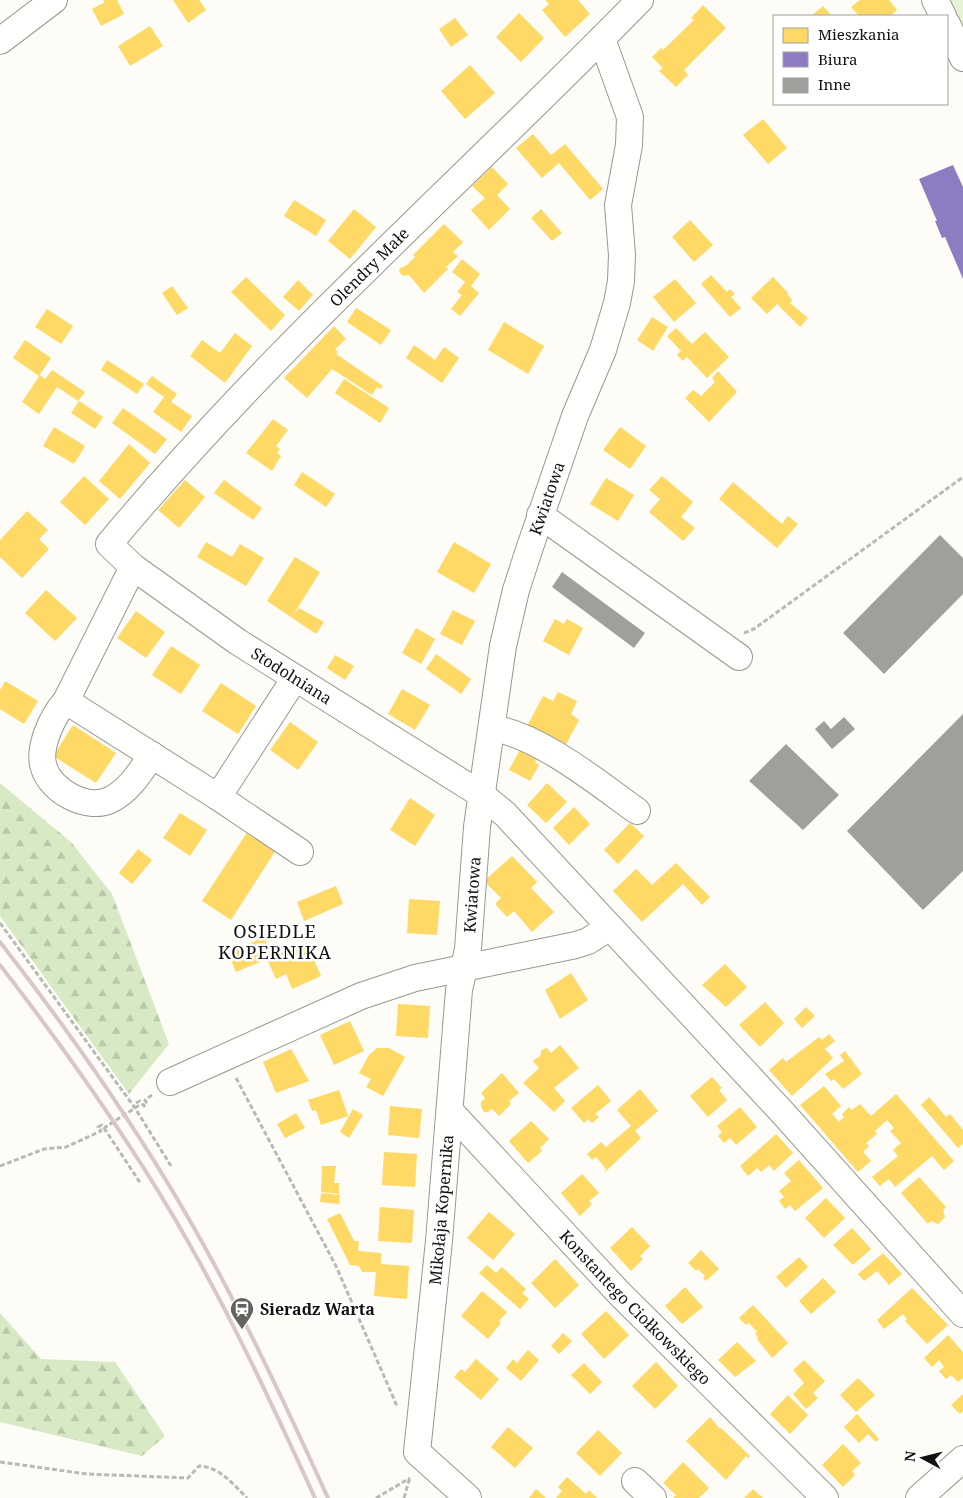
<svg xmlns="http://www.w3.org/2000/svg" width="963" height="1498" viewBox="0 0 963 1498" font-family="'Noto Serif',serif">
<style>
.green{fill:#e7f3d7}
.forest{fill:url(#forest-firs)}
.homes{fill:#ffd966}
.offices{fill:#8e7cc3}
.building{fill:#a19f9c}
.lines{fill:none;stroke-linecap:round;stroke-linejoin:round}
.minor-casing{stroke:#979795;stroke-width:28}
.path{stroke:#b9b9b8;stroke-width:3;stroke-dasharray:5 2.5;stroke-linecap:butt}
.minor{stroke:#fffffe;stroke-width:26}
.rail{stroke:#d9c6c7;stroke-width:4}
.labels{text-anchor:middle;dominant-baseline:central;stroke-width:5;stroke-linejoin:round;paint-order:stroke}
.street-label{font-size:16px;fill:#111;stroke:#fff}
.poi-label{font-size:16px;font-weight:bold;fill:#111;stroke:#fff;text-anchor:start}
.neighbourhood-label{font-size:18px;letter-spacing:1px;fill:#111;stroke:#fff}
</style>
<defs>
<pattern id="forest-firs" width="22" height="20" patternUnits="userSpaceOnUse" patternTransform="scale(1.25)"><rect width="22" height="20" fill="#d8eac5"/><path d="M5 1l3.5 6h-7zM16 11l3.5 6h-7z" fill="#b8c8a8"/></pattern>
</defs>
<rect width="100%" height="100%" fill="#fdfcf7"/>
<!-- green -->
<path class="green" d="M941,0H963V36Z"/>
<!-- forest -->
<path class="forest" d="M0,783L71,842L112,894L169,1044L129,1094L0,916Z
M0,1313L41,1359L115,1362L165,1436L142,1456L0,1422Z"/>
<!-- homes -->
<path class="homes" d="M103,0H117L124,14L101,26L92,9L105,2Z
M173,0H199L206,10L188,23Z
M545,0H578L590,14L565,37L542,10L549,4Z
M860,0H889L897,10L890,16H859L851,7Z
M703,5L726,28L684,70L688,75L676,87L659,71L663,68L652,57L661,48L663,50L694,20L691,18Z
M823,6L832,16H811Z
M519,13L544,38L521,62L496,37Z
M455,18L468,35L451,47L439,29Z
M150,26L163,46L130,66L118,46Z
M470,65L495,93L465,119L441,91Z
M763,119L787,148L768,164L743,135Z
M533,134L551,155L565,144L603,189L590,200L559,163L542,178L516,148Z
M492,167L508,184L497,195L510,209L489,230L471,210L485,198L472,186Z
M294,200L326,220L316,236L284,216Z
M354,209L376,227L350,259L328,241Z
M541,209L562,233L552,241L531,218Z
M690,220L713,245L694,262L672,237Z
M444,224L463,242L453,252L458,256L446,267L448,269L424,293L409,275L403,276L399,272L400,268L407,265L415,257L413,255Z
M462,259L480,274L471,286L479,293L460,316L451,309L462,295L457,292L465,282L452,272Z
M711,275L727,292L730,289L735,294L731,297L741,308L730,317L701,284Z
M246,277L285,315L271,331L231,292Z
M773,277L788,293L787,294L792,300L790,303L808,318L800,327L777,304L767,314L751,298Z
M675,279L696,303L674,322L653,297Z
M298,280L313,295L299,311L283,297Z
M172,286L188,308L177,315L162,293Z
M356,308L391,330L381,345L347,322Z
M47,309L73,326L61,344L35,327Z
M652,317L668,327L653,351L637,340Z
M504,322L544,346L528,374L488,350Z
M334,326L346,339L335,349L338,352L336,354L383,386L380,389L377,387L372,395L332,369L307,398L284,378Z
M676,328L692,344L705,332L729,357L707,378L687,357L683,361L677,355L681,351L667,336Z
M235,333L252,346L225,383L190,356L202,340L220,353Z
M25,340L51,358L39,376L13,358Z
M414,345L435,360L444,347L459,358L442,383L406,358Z
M107,360L144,384L137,394L101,370Z
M52,370L85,392L78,401L57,387L39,414L22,402L40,375L45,379Z
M718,371L737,392L709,422L685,398L693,390L701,396L715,382L712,378Z
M152,376L177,394L171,402L192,416L181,432L153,412L164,397L146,384Z
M344,379L389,408L380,423L335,393Z
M79,401L103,417L95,429L71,413Z
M123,408L167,439L155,454L112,423Z
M273,419L288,430L276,446L280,449L277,453L281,456L272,471L246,453Z
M54,427L85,446L74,464L43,446Z
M620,427L646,446L630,469L603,450Z
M129,444L150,463L120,499L99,481Z
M302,472L335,494L326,507L294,485Z
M84,476L109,499L85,525L60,502Z
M662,476L693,502L681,517L695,528L683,541L649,512L660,499L649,490Z
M606,478L634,495L618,521L590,504Z
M185,480L205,497L179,528L158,510Z
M224,480L262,508L253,520L214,493Z
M733,482L782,524L788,516L798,524L777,548L719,499Z
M27,511L48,530L39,539L49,549L22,578L0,557V540Z
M206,542L232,557L240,544L264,558L246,586L197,557Z
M454,542L491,564L474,593L437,572Z
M295,557L320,572L292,617L299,608L324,622L316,634L267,601Z
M46,590L77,618L55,641L25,613Z
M453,610L475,621L462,645L440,634Z
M136,611L165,632L146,658L117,638Z
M555,619L564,624L567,619L583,628L569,655L543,641Z
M416,628L435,639L421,664L402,653Z
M171,646L200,665L181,694L152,675Z
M436,654L471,679L461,694L426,669Z
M335,655L354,666L345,680L327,668Z
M5,681L38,701L24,724L0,709V690Z
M221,683L256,706L238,734L202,711Z
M402,689L430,705L415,730L388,714Z
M558,692L577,701L571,714L579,720L563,750L525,730L543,696L553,701Z
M290,722L318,742L298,770L270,750Z
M73,725L116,753L96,783L53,756Z
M523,744L540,754L535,762L539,765L530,781L509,770Z
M547,783L567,802L546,823L527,805Z
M410,798L435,815L415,846L390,830Z
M574,807L590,824L569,845L553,828Z
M180,813L207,830L190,856L163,838Z
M630,823L644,836L618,864L604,850Z
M250,828L278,847L231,920L202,901Z
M138,849L152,860L132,884L119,873Z
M512,856L537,882L531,888L554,912L532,932L514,911L507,917L495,904L501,898L484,881Z
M676,863L710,897L702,905L683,884L642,922L613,891L636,869L652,885Z
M336,886L343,904L304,921L297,902Z
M409,899L440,901L437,935L407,933Z
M264,937L273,956L296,946L297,948L307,944L321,976L292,989L286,974L276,979L267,959L236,972L228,953Z
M725,964L747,987L726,1007L702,985Z
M571,973L588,1000L560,1019L545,990Z
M765,1002L784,1023L760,1047L739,1025Z
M398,1004L430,1006L428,1038L396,1036Z
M806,1007L815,1016L802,1028L794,1019Z
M350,1021L364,1051L334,1065L320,1035Z
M829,1034L835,1041L825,1049L833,1058L792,1096L769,1070L783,1058L786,1062L819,1037L822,1040Z
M560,1045L579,1068L554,1088L565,1101L554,1112L523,1083L539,1068L533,1061L541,1055V1050L547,1048L551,1053Z
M377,1048H389L405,1057L383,1096L366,1087L371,1079L359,1073L369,1055Z
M291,1049L309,1081L276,1093L263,1062Z
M845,1051L862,1074L843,1089L834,1079L831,1081L825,1074L844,1061L840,1055Z
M502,1073L519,1093L509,1101L511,1104L499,1116L492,1109L488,1112H484L481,1107V1102L485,1098L481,1093Z
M712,1077L722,1088L719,1090L727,1100L708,1117L690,1096Z
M598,1085L611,1101L595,1114L599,1117L592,1123L588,1119L584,1123L571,1108Z
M824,1086L841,1106L832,1114L839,1122L844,1117L842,1114L849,1107L852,1110L860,1104L871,1116L896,1094L954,1161L944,1170L932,1156L895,1187L889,1179L880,1186L872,1177L898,1156L893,1150L901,1143L890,1131L894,1128L887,1120L875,1131L877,1134L866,1143L869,1146L863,1152L871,1161L858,1172L800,1105Z
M640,1089L658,1111L635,1131L641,1138L604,1173L606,1169L596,1157L592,1160L587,1154L601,1142L606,1147L631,1126L617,1110Z
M339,1090L348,1116L321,1125L316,1110L312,1111L308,1100Z
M929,1097L946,1117L950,1114L963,1130V1144L958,1148L921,1105Z
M390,1106L422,1109L419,1138L388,1135Z
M740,1107L757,1127L736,1145L730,1138L724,1143L718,1136L722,1132L717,1126Z
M353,1109L363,1115L349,1138L340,1132Z
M296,1113L305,1128L285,1138L277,1124Z
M531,1121L549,1139L540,1148L542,1151L528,1163L509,1141Z
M776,1134L793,1153L774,1171L769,1165L761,1172L757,1168L748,1176L740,1166Z
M384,1152L417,1154L415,1187L382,1185Z
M799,1160L823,1188L795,1211L790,1205L785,1209L779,1201L784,1197L779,1191L791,1181L784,1173Z
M322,1166H336L334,1183H339V1194L321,1192Z
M582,1174L599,1193L589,1201L592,1204L580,1216L561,1193Z
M919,1177L946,1207L943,1210L945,1217L938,1224L931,1221L928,1224L901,1193Z
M321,1193L340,1195L339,1204L320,1202Z
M826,1198L845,1218L824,1238L805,1218Z
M380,1207L414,1210L412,1243L378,1241Z
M489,1212L515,1234L493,1260L467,1238Z
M340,1213L354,1241H359L358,1251L381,1253V1264L409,1266L407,1299L374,1296L376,1272H362L359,1266L350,1265L327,1219Z
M632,1227L650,1246L640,1256L643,1259L631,1271L610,1248Z
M852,1228L871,1249L853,1265L833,1245Z
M701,1250L719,1269L706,1281L703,1278L705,1276L698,1269L696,1271L688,1263Z
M883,1253L902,1274L889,1285L877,1271L864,1281L858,1274Z
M799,1257L808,1267L786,1288L776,1277Z
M555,1259L579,1285L555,1308L531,1283Z
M487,1265L496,1273L502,1267L526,1289L522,1293L529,1299L520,1309L479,1273Z
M823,1278L836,1292L811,1314L799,1301Z
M685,1287L703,1307L682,1324L665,1306Z
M912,1288L948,1325L927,1344L905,1321L907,1319L903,1314L884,1329L877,1320Z
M482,1291L507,1312L499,1321L501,1323L488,1339L461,1316Z
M753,1305L788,1343L772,1358L757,1339L758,1337L755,1334L757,1332L749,1323L746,1325L739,1318Z
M606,1311L629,1335L604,1359L581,1334Z
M563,1333L572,1341L559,1354L551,1346Z
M948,1335L963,1352V1378L958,1382L951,1375L946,1379L939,1371L944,1367L939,1360L932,1367L924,1358Z
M737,1342L756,1361L735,1377L718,1360Z
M528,1350L539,1360L521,1381L506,1368L513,1359L517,1363Z
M476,1359L499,1379L481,1400L454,1377L461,1369L465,1372Z
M804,1360L825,1381L813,1393L818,1398L806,1409L793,1394L804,1383L793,1370Z
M656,1362L678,1386L655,1409L632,1386Z
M584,1363L602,1382L590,1394L571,1375Z
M858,1378L875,1395L856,1412L840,1395Z
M963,1394V1411L960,1414L951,1405Z
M788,1395L808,1415L790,1434L770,1414Z
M857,1414L879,1439L876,1442L868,1434L859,1443L844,1427Z
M710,1417L719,1428H721L750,1456L748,1458L746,1456L726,1480L686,1441Z
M508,1427L533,1448L515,1468L491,1447Z
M598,1430L622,1453L600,1476L576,1453Z
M843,1444L861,1463L852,1471L855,1475L843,1487L822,1465Z
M683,1462L709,1488L699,1498H673L676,1495L663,1483Z
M567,1477L586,1494L589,1490L597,1498H556L562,1491L558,1487Z
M536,1489L546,1498H529Z
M753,1489L763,1498H744Z"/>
<!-- offices -->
<path class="offices" d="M953,165L963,187V279L945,237L942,238L935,221H937L919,179Z"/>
<!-- building -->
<path class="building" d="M940,535L963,558V594L884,674L843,633Z
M562,572L645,633L634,648L552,587Z
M963,714V871L923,910L847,831Z
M844,717L855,729L832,749L815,729L824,721L831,729Z
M786,744L839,795L803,830L749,781Z"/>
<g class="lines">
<!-- minor casing -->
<g class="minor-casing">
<g id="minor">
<path id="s1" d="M640,0C463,181 271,349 109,544L133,567L238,642L482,795L505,814L782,1112L963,1314"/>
<path d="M935,0L943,16"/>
<path d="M947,24L963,58"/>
<path d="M0,41L54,0"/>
<path d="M540,515L739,657"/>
<path d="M133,567L66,701L218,797L295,678"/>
<path d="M66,701C53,715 37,748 44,768C51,791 87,811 110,800C129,791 141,771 152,755"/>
<path d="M492,728C539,735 598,783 637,811"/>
<path d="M218,797L300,852"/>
<path d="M170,1082L361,996L415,978L576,945L588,941L610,927"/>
<path id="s2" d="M450,1111L619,1293L825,1498"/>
<path d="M635,1481L653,1498"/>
<path id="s3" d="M468,1498L417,1452L439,1241L459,990L468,949L477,827L503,646L516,590L529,550L575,416L603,350L617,303L621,281L622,255L618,205L629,145L630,117L602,39"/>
<path d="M919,1498L963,1459"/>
</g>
</g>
<!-- path -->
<path class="path" d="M744,633L754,629L963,477
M0,923L135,1108L171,1166
M236,1078L336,1266L397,1406
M104,1128L141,1184
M0,1166L44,1149L66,1147L101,1131L98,1127L102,1125L104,1128L138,1106L136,1103L140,1101L144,1106L147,1104L145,1100L152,1095
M0,1462L87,1474L188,1478L199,1466C220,1467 233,1484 247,1498
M376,1498L410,1478
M404,1498L410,1477"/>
<!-- minor -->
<use href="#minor" class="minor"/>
<!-- rail -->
<path class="rail" d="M0,942C66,1027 128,1115 182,1207C237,1301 283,1399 328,1498
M0,965C62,1045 120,1127 172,1214C226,1305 271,1402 315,1498"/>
</g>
<!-- icons -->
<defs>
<g id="station-pin" transform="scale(1.25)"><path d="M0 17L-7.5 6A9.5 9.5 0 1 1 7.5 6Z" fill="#646362" stroke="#fff"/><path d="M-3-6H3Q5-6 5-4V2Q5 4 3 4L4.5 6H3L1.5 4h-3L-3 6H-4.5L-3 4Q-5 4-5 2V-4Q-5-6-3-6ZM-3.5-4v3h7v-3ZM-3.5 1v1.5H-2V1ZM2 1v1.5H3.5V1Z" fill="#fff"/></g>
</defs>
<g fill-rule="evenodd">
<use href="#station-pin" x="242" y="1309"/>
</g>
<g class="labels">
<!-- street labels -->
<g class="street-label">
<text transform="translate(369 267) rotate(-45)">Olendry Małe</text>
<text stroke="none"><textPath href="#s3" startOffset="1034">Kwiatowa</textPath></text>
<text stroke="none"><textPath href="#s1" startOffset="986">Stodolniana</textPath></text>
<text stroke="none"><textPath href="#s3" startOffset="629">Kwiatowa</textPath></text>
<text stroke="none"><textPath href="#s3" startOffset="312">Mikołaja Kopernika</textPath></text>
<text stroke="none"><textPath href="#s2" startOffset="270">Konstantego Ciołkowskiego</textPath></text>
</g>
<!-- poi labels -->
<g class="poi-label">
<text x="260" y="1309">Sieradz Warta</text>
</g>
<!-- neighbourhood labels -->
<g class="neighbourhood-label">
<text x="275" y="931">OSIEDLE<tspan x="275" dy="21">KOPERNIKA</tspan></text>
</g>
</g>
<!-- legend -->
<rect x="773" y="15" width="175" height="90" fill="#ffffff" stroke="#a0a0a0"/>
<rect x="783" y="28" width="25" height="15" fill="#ffd966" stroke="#a0a0a0"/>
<text x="818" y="40" font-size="15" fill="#111111">Mieszkania</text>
<rect x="783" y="52" width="25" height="15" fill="#8e7cc3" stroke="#a0a0a0"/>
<text x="818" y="65" font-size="15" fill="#111111">Biura</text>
<rect x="783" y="78" width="25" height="15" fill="#a19f9c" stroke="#a0a0a0"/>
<text x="818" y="90" font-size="15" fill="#111111">Inne</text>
<!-- north arrow -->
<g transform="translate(923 1458) rotate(277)" stroke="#ffffff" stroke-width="4" paint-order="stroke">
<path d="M0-4L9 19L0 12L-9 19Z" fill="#111111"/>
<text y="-8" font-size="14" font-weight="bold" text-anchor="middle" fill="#111111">N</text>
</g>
</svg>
